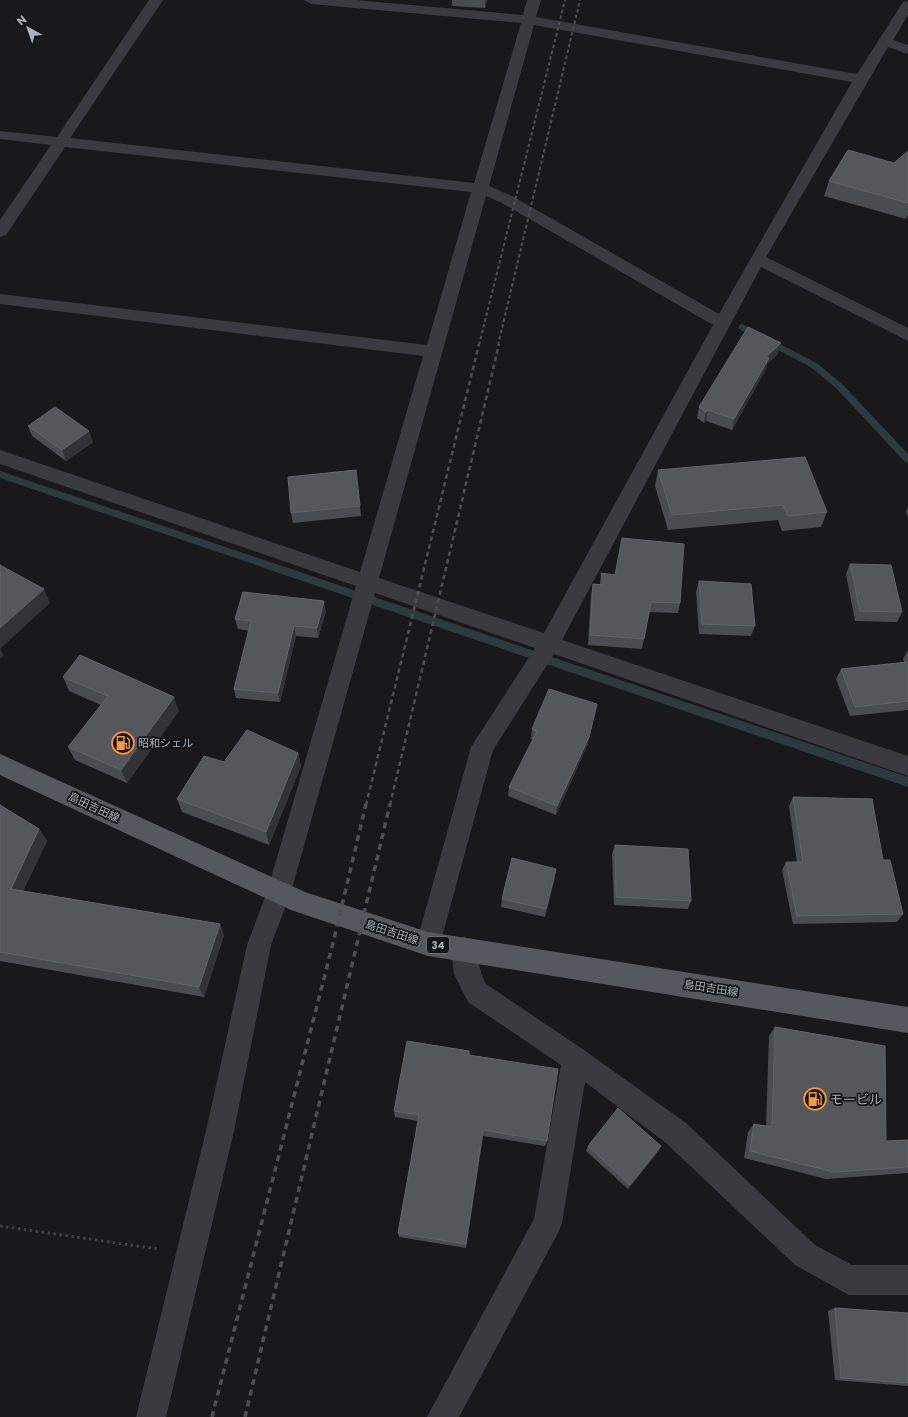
<svg xmlns="http://www.w3.org/2000/svg" width="908" height="1417" viewBox="0 0 908 1417" font-family="Poppins,'Noto Sans JP',sans-serif">
<style>
.lines{fill:none;stroke-linecap:round;stroke-linejoin:round}
.stream{fill:#2d3b40;fill-rule:evenodd}
.path{stroke:#3f4347;stroke-width:3;stroke-dasharray:2.5 3.5;stroke-linecap:butt}
.minor{fill:#393b40;fill-rule:evenodd}
.major{fill:#55595f;fill-rule:evenodd}
.rail-far2{stroke:#4c5055;stroke-width:2;stroke-dasharray:3.5 2.5;stroke-linecap:butt}
.rail-far1{stroke:#4c5055;stroke-width:2.5;stroke-dasharray:4.5 3.5;stroke-linecap:butt}
.rail{stroke:#4c5055;stroke-width:3.5;stroke-dasharray:6 5;stroke-linecap:butt}
.wall{fill:#494c50}
.shaded-wall{fill:#323336}
.building{fill:#54575c;stroke:#61656a}
.labels{text-anchor:middle;dominant-baseline:central;stroke-width:3.5;stroke-linejoin:round;paint-order:stroke}
.shield{fill:#131416;stroke:#7d838a;stroke-width:1}
.shield-label{font-size:10px;font-weight:bold;fill:#aab2bb}
.poi-label{font-size:11px;fill:#aab2bb;stroke:#131416;text-anchor:start}
.street-label{font-size:11px;fill:#aab2bb;stroke:#131416}
.near-poi-label{font-size:13px;fill:#aab2bb;stroke:#131416;text-anchor:start}
</style>
<rect width="100%" height="100%" fill="#19191b"/>
<g class="lines">
<!-- stream -->
<path class="stream" d="M742,324L818,364L842,384L908,454V463L905,462L836,388L812,368L739,329V325Z
M0,471L908,777V787L0,478Z"/>
<!-- path -->
<path class="path" d="M0,1226L158,1249"/>
<!-- minor -->
<path class="minor" d="M149,0H163L70,138L474,183L521,23L311,4L304,0H354L523,15L527,0H541L536,17L857,74L903,2L908,1V15L893,40L908,45V54L888,47L766,257L908,328V341L761,267L562,640L908,756V776L554,654L493,750L440,944L437,952L428,956L419,952L416,944L471,747L535,648L375,593L291,892L271,945L234,1131L166,1417H136L206,1131L247,945L267,892L356,586L0,464V450L360,572L423,356L0,304V294L427,345L471,192L65,147L6,235L0,237V220L51,145L0,139V131L57,137ZM534,25L852,82L719,314L512,196L489,186ZM486,196L500,202L713,325L544,633L379,578Z
M464,937L473,941C480,956 477,968 486,984L584,1050L686,1123L815,1245L852,1265H908V1295H849L795,1265L666,1143L585,1082L562,1223L558,1233L459,1417H427L534,1219L561,1065L468,1002L454,974L451,949L455,941Z"/>
<!-- major -->
<path class="major" d="M0,754L305,892L428,932L908,1007V1033L428,956L291,910L0,775Z"/>
<!-- rail-far2 -->
<path class="rail-far2" d="M479,345L565,0
M498,345L580,0"/>
<!-- rail-far1 -->
<path class="rail-far1" d="M366,805L479,344
M390,805L499,344"/>
<!-- rail -->
<path class="rail" d="M212,1417L333,943L366,804
M245,1417L390,804"/>
</g>
<!-- wall -->
<path class="wall" d="M452,0H487L485,8L452,6Z
M908,151V215L906,219L824,196L829,181L894,163Z
M778,354L767,364L766,369L732,430L706,421L704,423L697,418L699,407Z
M28,426L93,442L66,461L32,436Z
M658,470L827,512L821,527L782,531L778,520L668,530L655,486Z
M360,506L361,516L293,523L291,513Z
M908,507V517L906,512Z
M850,564L902,612L897,622L855,621L846,574Z
M601,573L680,603L678,613L649,612L642,649L588,645L591,595L593,584L600,585Z
M699,581L755,626L751,636L699,634L696,592Z
M326,611L318,638L296,636L280,702L236,698L234,689L249,631L238,629L235,619Z
M908,650V710L850,716L836,679L841,669L904,662L903,659Z
M63,677L179,711L127,783L75,760L68,747L101,705L69,691Z
M597,704L587,746L556,815L508,796L509,787L533,739H531L532,729Z
M298,753L301,766L269,845L182,812L177,799Z
M793,797L883,860L903,914L897,922L793,924L782,870L786,862H797L789,806Z
M0,805L39,829L47,841L23,891L220,924L224,935L204,997L0,961Z
M615,845L691,901L688,909L614,905L612,854Z
M555,877L545,917L501,907L502,899Z
M775,1027L886,1141L908,1140V1173L826,1179L744,1158L748,1132L754,1124L766,1126L769,1036Z
M469,1051V1055L547,1141L545,1146L483,1136L466,1248L399,1237L398,1233L418,1121L395,1117L394,1111Z
M588,1146H661L658,1152L628,1189L586,1151Z
M835,1308L908,1313V1386L835,1380L828,1311Z"/>
<!-- shaded-wall -->
<path class="shaded-wall" d="M485,0H487L485,8Z
M781,343L778,354L767,364L766,369L732,430L734,419L766,357Z
M708,410L706,421L704,423L706,412Z
M89,431L93,442L66,461L62,450Z
M44,589L50,603L0,649L4,655L0,659V628Z
M324,601L326,611L318,638L317,628Z
M294,626L296,636L280,702L278,693Z
M174,697L179,711L127,783L121,770Z
M597,704L587,746L556,815L557,806Z
M298,753L301,766L269,845L266,832Z
M39,829L47,841L19,900L11,889Z
M556,869L555,877L545,917L546,909Z
M220,924L224,935L204,997L199,987Z
M483,1130V1136L466,1248V1244Z
M661,1146L658,1152L628,1189L630,1185Z"/>
<!-- building -->
<path class="building" d="M848,150L894,163L908,151V203L829,181Z
M748,327L781,343L766,357L769,358L734,419L708,410L706,412L699,407Z
M55,407L89,431L62,450L28,426Z
M805,457L827,512L788,516L783,505L672,515L658,470Z
M356,470L360,506L291,513L288,477Z
M622,538L684,544L680,603L651,602L644,639L590,635L593,584L604,585L601,573L615,575Z
M850,564L891,565L902,612L860,611Z
M0,565L44,589L0,628Z
M699,581L751,584L755,626L702,624Z
M243,592L324,601L317,628L294,626L278,693L234,689L251,621L235,619Z
M80,655L174,697L121,770L68,747L108,696L63,677Z
M908,662V701L855,707L841,669Z
M549,689L597,704L589,737L557,806L509,787L537,731L532,729Z
M247,730L298,753L266,832L177,799L204,756L224,762Z
M793,797L872,799L883,860H890L903,914L797,916L786,862H803Z
M0,805L39,829L11,889L220,924L199,987L0,952Z
M615,845L688,849L691,901L616,897Z
M512,858L556,869L546,909L502,899Z
M775,1027L885,1046L886,1141L908,1140V1167L834,1172L750,1151L754,1124L772,1127Z
M407,1041L469,1051V1055L558,1069L547,1141L483,1130L466,1244L398,1233L419,1115L394,1111Z
M618,1108L661,1146L630,1185L588,1146Z
M835,1308L908,1313V1383L841,1378Z"/>
<!-- icons -->
<defs>
<g id="fuel-ring" transform="scale(1.15)"><circle r="9.5" fill="#131416" stroke="#fc9930" stroke-width="1.5"/><path d="M-5.5-6h7V0h2V4h1.3V-2.5L3-4.5l.8-.8L6-3V5H2.5V1h-1V6h-7ZM-4.2-4.7v3.2H.2V-4.7Z" fill="#fc9930"/></g>
</defs>
<g fill-rule="evenodd">
<use href="#fuel-ring" x="123" y="743"/>
<use href="#fuel-ring" x="815" y="1099"/>
</g>
<g class="labels">
<!-- shield labels -->
<rect class="shield" x="427" y="937" width="22" height="16" rx="3"/>
<g class="shield-label">
<text x="438" y="945">34</text>
</g>
<!-- poi labels -->
<g class="poi-label">
<text x="138" y="743">昭和シェル</text>
</g>
<!-- street labels -->
<g class="street-label">
<text transform="translate(94 807) rotate(25)">島田吉田線</text>
<text transform="translate(392 932) rotate(18)">島田吉田線</text>
<text transform="translate(711 988) rotate(9)">島田吉田線</text>
</g>
<!-- near-poi labels -->
<g class="near-poi-label">
<text x="830" y="1099">モービル</text>
</g>
</g>
<!-- north arrow -->
<g transform="translate(28 28) rotate(320)" stroke="#131416" stroke-width="3" paint-order="stroke">
<path d="M0-3L7 15L0 10L-7 15Z" fill="#aab2bb"/>
<text y="-6" font-size="11" font-weight="bold" text-anchor="middle" fill="#aab2bb">N</text>
</g>
</svg>
